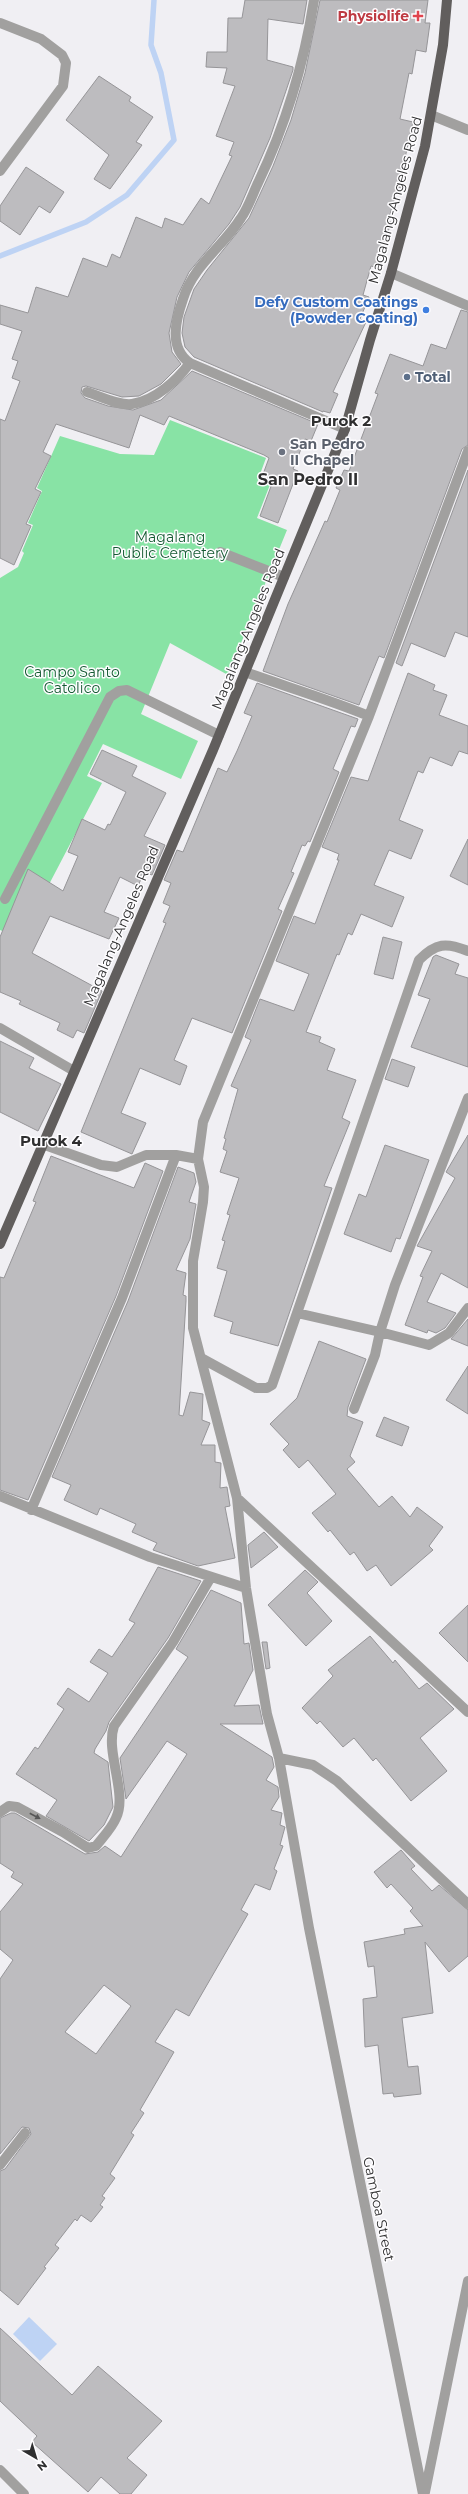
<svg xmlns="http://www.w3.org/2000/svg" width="468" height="2494" viewBox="0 0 468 2494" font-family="Montserrat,sans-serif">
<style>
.green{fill:#88e3a5}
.water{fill:#bed3f4}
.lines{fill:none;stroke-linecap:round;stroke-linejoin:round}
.stream{stroke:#bed3f4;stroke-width:5.5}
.building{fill:#bdbcbf;stroke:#969598;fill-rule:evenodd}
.minor{stroke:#a1a09f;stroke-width:10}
.major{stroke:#615e5d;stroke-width:10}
.oneway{fill:#575757}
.health-dot{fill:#e0444e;stroke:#fefdff;stroke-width:1.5}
.shop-dot{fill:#3f7fe0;stroke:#fefdff;stroke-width:1.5}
.service-dot{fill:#5c6f8a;stroke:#fefdff;stroke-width:1.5}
.worship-dot{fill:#6b7280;stroke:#fefdff;stroke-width:1.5}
.labels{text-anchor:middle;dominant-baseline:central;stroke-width:3;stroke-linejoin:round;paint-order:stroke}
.health-label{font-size:14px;font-weight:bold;fill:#be3a42;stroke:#fefdff;text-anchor:end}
.street-label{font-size:14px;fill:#2f2f30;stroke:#fefdff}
.shop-label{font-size:14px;font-weight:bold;fill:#366cbe;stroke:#fefdff;text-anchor:end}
.service-label{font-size:14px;font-weight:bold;fill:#4e5e75;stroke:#fefdff;text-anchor:start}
.worship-label{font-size:14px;font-weight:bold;fill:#5b616d;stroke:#fefdff;text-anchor:start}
.park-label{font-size:14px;fill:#145a32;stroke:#fefdff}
.neighbourhood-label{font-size:15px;font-weight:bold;fill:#2f2f30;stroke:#fefdff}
.quarter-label{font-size:16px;font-weight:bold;fill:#2f2f30;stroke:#fefdff}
</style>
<rect width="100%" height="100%" fill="#f0eff3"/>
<!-- green -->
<path class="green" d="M170,420L266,458L259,477L271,482L257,518L287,530L228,675L170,643L141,714L198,741L181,779L103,744L87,776L102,783L22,936L7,933L0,930V578L18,567L24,553L22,551L33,525L28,523L42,491L37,488L60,436L120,454L154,455Z"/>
<!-- water -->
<path class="water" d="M29,2317L57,2344L40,2361L13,2334Z"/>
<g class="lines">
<!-- stream -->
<path class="stream" d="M0,256L86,222L127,195L174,140L161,73L151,45L154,0"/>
</g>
<!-- building -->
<path class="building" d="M245,0H307L303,24L268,19L267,60L293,67V70L270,138L240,207L229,224L189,272L177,297L169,333L172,352L181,364L161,384L139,396L122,397L86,386L82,387L81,393L85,398L108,406L133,410L161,400L192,371L318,424L311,441L305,439L293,469L298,471L278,523L260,516L273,481L262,477L269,458L264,455L169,416L164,425L140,415L129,448L56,424L43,452L51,456L35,489L41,492L26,524L31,526L14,565L0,558V419L5,421L20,381L12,378L18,361L12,359L22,331L0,324V305L28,313L36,287L68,297L83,258L107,267L112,254L120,258L136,217L162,228L165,218L183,225L201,198L209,204L232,156L229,155L234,142L216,136L235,86L223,83L227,68L206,67L207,52H227L228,18H242Z
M320,0H428L425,23H430L426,52L416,50L412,74L409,73L400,119L413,122L403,167L407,168L401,188L398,187L388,221L391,222L385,242L382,241L375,267L371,266L363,295L369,297L360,319L366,322L333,392L338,394L330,413L323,411V412L194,357L185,347L182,333L184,317L194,289L207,270L249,218L273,166L291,120L305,73Z
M99,76L131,97L129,101L153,117L136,142L142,145L110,189L94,179L109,155L66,120Z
M26,167L64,192L50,213L39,206L20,235L0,221V206Z
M461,310L468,312V445L462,449L384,658L379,656L359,705L263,671L288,604L325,521L327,522L340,490L336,488L344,470L349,471L378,394L375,393L390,354L423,366L431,344L446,349Z
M468,470V637L455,632L445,657L411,643L402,666L396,663Z
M408,673L435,685L433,690L447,695L439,715L468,726V754L459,751L452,766L430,757L423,773L418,771L399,820L423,830L411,859L389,850L374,885L404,897L392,927L361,914L352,935L348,933L339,955L337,954L306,1032L321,1037L319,1042L335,1049L327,1070L356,1080L342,1118L350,1122L324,1186L332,1188L278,1346L230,1333L233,1322L214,1316L227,1271L217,1268L225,1241L222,1240L230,1215L227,1214L239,1178L220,1172L227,1151L223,1149L226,1139L224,1138L238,1089L231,1086L251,1040L245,1037L260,999L294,1011L309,974L276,961L294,916L315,924L339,860H337L339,854L322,847L351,777L368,781Z
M257,683L358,719L355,727L351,726L333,769L339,772L310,842L308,841L305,846L302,845L291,872L294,873L278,909L282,911L232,1033L192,1018L174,1060L187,1066L180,1085L140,1068L121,1113L146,1123L132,1154L81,1132L166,923L163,922L170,906L163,903L171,883L164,880L177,850L183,852L218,768L227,772L237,751L252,716L244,713Z
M102,750L137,766L132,776L166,793L144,836L165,845L152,875L144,872L138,886L120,877L104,912L119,918L109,939L50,916L32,953L102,991L84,1033L77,1030L73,1038L57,1030L60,1023L19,1004L21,1001L0,992V937L28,869L63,891L78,856L68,852L82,819L105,830L108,824L110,825L126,792L90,774Z
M468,839V885L450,876Z
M383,937L402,942L393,979L374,974Z
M436,955L459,964L455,974L468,978V1067L411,1047L430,999L418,995L433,957Z
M0,1041L34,1058L29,1068L61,1084L38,1131L0,1112Z
M392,1059L415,1067L408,1087L385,1079Z
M468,1135V1288L441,1273L427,1302L456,1313L445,1328L436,1333L428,1330L427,1333L405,1325L423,1277L420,1276L432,1251L417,1246L455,1178L446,1172Z
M385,1145L429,1160L400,1239L396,1238L391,1252L344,1234L359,1194L366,1197Z
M51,1156L134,1188L145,1163L163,1171L116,1296L28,1500L0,1490V1277L4,1278L36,1202L33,1201Z
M178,1167L194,1173L196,1182L189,1202L196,1204L190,1239L176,1270L186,1273L183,1295L186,1296V1301L179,1415L183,1416L190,1392L203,1394L202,1420L210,1423L201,1445H215V1462L221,1463L220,1488L227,1487L230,1506L225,1507L235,1558L198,1566L153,1550L157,1543L132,1532L136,1524L100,1508L97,1515L64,1500L71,1485L52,1477L128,1301Z
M468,1319V1346L451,1339Z
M319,1341L366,1359L348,1407L347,1416L363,1422L350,1456L355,1462L347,1469L379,1507L392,1496L410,1517L417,1507L443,1527L429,1546L433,1550L391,1586L376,1565L367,1571L354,1552L350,1555L330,1530L328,1532L312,1513L336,1494L308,1460L299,1468L283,1450L289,1444L270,1424L297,1398Z
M468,1366V1414L446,1400Z
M384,1417L409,1427L402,1446L376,1436Z
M264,1532L278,1547L251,1568L248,1545Z
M158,1567L201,1581L168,1638L109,1722L106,1731L95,1749L94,1753L108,1762L113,1807L104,1825L89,1841L46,1816L57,1800L16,1774L35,1747L38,1749L64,1709L57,1704L68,1688L89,1702L108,1673L90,1662L99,1649L112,1657L135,1623L129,1620Z
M305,1570L318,1582L307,1593L332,1621L306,1646L268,1605Z
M211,1590L241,1603L244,1644L249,1643L253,1670L234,1706L259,1705L263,1724H220L272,1757L274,1767L266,1780L278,1787L279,1797L271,1810L282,1813L280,1825L285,1827L280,1845L283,1846L274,1869L277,1871L270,1890L255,1884L241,1910L248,1914L189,2016L176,2009L155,2042L174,2052L140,2110L144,2113L131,2133L134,2135L110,2174L115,2178L102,2196L105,2198L100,2205L103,2207L91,2222L81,2215L77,2221L75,2219L55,2245L59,2248L44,2267L46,2268L18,2305L0,2290V2171L5,2169L31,2134L29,2128L22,2127L0,2154V1979L13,1960L0,1949V1912L23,1884L11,1877L14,1872L0,1863V1818L11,1813H15L85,1854L98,1852L105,1846L121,1857L187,1754L167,1741L126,1799L120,1758L188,1657L176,1649ZM104,1985L131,2006L96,2054L65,2032Z
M468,1605V1662L439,1633Z
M370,1636L393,1663L395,1660L419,1689L427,1683L454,1709L420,1738L447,1771L411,1801L376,1758L373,1761L354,1738L343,1747L320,1721L317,1724L302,1708L333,1676L328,1670Z
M262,1642H267L270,1668L266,1669Z
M401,1850L415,1866L411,1869L432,1891L439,1885L468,1910V1956L449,1972L425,1942L433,2013L402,2018L408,2067L418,2066L421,2094L394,2097L393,2093L383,2094L378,2045L365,2047L363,1999L377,1997L374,1966L368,1967L364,1942L405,1934L404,1929L423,1926L410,1911L413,1908L391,1884L387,1888L374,1872Z
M0,2328L72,2395L98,2366L162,2421L127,2458L147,2475L131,2494H120L101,2477L88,2492L32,2442L37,2436L0,2401Z"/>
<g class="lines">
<!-- minor -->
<path class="minor" d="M314,0C304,64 285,127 257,185C252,196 248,208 241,218C223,247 194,264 183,299C176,319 168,348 190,363L345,429
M0,23L41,39L62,55L66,63L63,86L0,171
M431,115L468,130
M391,273L468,306
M87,392C100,396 119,406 132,404C155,401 177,380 190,363
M220,552L284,577
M245,672C287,687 328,699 369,716
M5,899L110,697L119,691L127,690L219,735
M0,1028L74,1071
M468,1098L395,1285L380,1332L429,1345L449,1333L468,1308
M42,1144L101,1165L117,1167L146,1155H176L198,1159
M297,1313L419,960C436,943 446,942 468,951
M201,1358L256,1388H267L272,1385L297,1313L380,1332L375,1355L354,1409
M0,1496L150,1557L246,1588
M237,1498L468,1712
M31,1510L122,1298L176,1155
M279,1758L313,1765L337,1781L468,1904
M0,1812L9,1806L17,1807L63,1832L88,1848L96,1846C103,1837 112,1828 116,1818C128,1794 105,1752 114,1726L173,1642L211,1577
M0,2165L25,2133
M0,2470L24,2494
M425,2492L468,2281
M423,2494L309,1928L279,1758L267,1714L246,1588L237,1498L193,1328V1261L203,1202L204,1187L198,1159L203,1122L369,716L468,451"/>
<!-- major -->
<path class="major" d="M0,1244L213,750L345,429L370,340L391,273L425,146L443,45L447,0"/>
</g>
<!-- one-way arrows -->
<defs><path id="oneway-solid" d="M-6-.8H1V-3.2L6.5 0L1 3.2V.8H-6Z"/></defs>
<use class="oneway" href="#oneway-solid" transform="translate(35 1816) rotate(28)"/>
<!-- markers -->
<path class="health-dot" d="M416 10h4v4h4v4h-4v4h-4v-4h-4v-4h4z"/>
<circle class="shop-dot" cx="426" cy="310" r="4"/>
<circle class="service-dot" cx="407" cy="377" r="4"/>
<circle class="worship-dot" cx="282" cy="452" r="4"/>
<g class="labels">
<!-- health labels -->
<g class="health-label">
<text x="409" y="16">Physiolife</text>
</g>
<!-- street labels -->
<g class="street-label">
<text transform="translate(395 200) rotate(-75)">Magalang-Angeles Road</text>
<text transform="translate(248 629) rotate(-68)">Magalang-Angeles Road</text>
<text transform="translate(121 926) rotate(-67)">Magalang-Angeles Road</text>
<text transform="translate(379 2209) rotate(78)">Gamboa Street</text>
</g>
<!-- shop labels -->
<g class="shop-label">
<text x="418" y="302">Defy Custom Coatings<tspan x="418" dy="16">(Powder Coating)</tspan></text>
</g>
<!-- service labels -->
<g class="service-label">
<text x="415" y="377">Total</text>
</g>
<!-- worship labels -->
<g class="worship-label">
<text x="290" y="444">San Pedro<tspan x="290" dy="16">II Chapel</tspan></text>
</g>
<!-- park labels -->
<g class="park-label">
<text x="170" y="537">Magalang<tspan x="170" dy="16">Public Cemetery</tspan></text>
<text x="72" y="672">Campo Santo<tspan x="72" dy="16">Catolico</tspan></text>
</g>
<!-- neighbourhood labels -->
<g class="neighbourhood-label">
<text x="341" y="420">Purok 2</text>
<text x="51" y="1140">Purok 4</text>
</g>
<!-- quarter labels -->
<g class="quarter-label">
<text x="308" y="479">San Pedro II</text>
</g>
</g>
<!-- north arrow -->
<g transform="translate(36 2458) rotate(142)" stroke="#fefdff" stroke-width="3" paint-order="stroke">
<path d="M0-3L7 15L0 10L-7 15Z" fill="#2f2f30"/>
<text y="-6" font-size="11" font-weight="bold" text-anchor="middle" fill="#2f2f30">N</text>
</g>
</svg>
